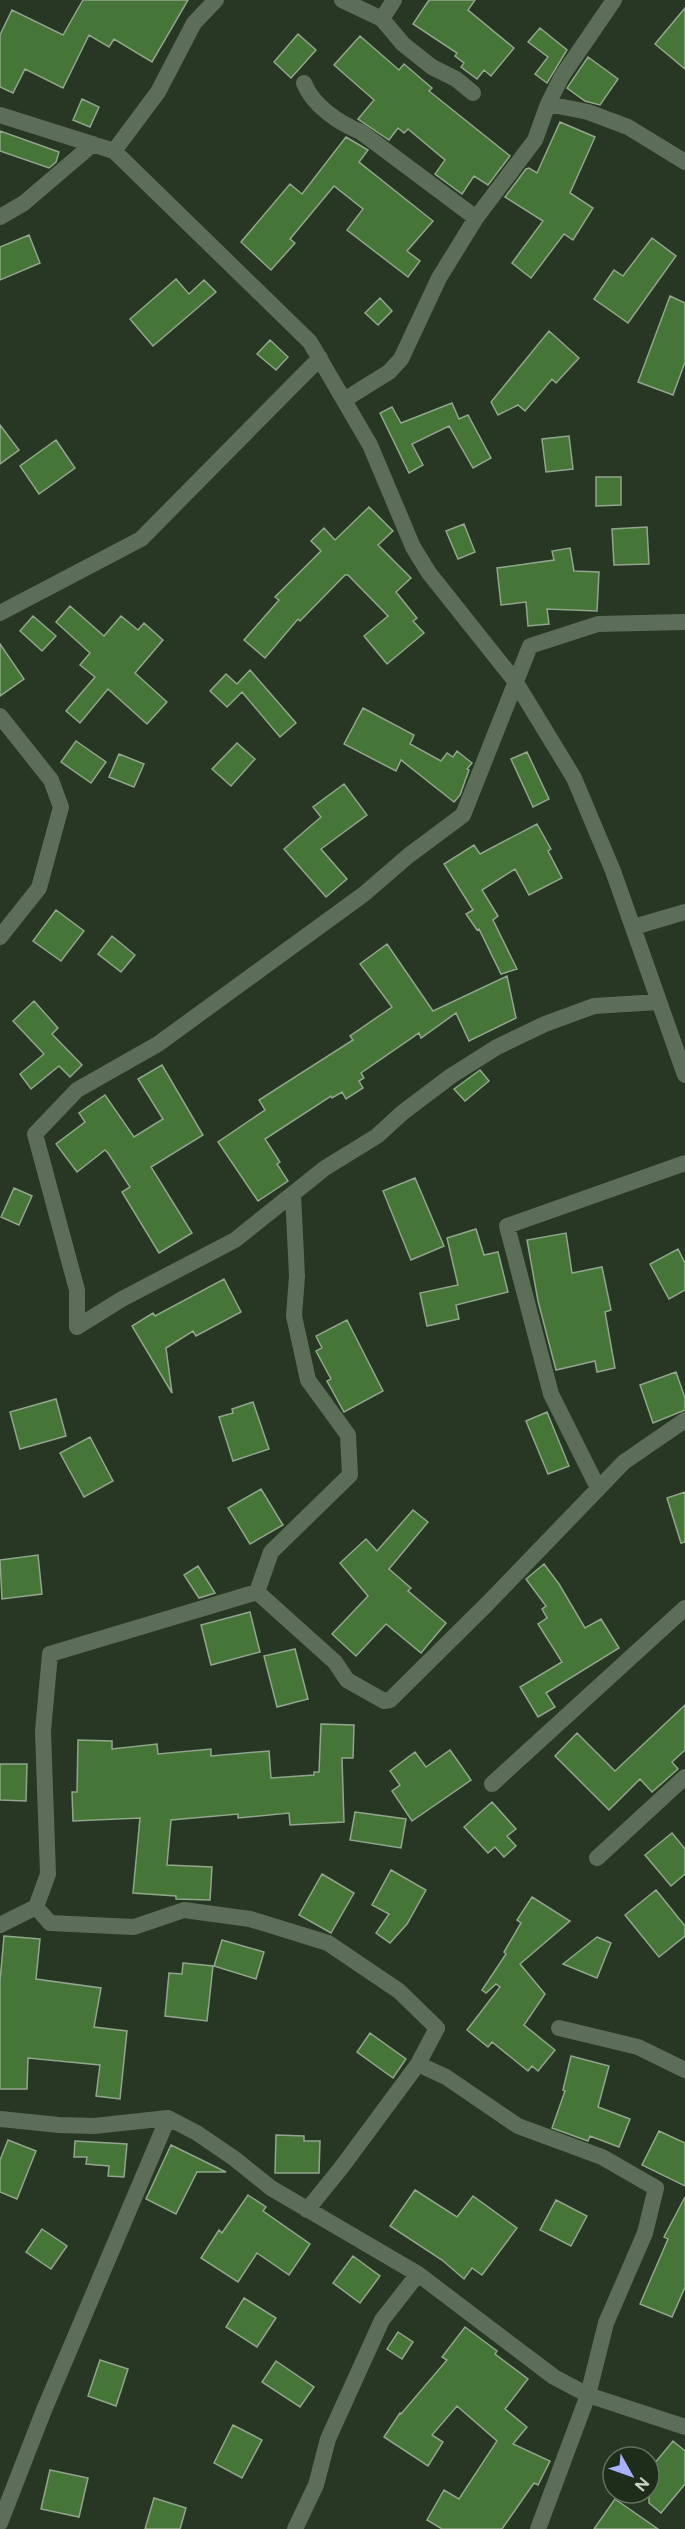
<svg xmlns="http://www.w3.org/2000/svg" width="685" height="2529" viewBox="0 0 685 2529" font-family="Figtree,sans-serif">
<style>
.building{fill:#457637;stroke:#92a58d;stroke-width:1.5}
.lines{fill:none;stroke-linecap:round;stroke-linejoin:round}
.street{stroke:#5c6e57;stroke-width:16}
</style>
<rect width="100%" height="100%" fill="#273723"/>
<!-- building -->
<path class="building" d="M83,0H188L152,62L114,39L109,47L89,35L63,88L25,69L13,93L0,87V35L12,10L63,35Z
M429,0H475L468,10L514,48L491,76L484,70L477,79L461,67L464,63L455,56L457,53L413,24Z
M685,8V69L655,44Z
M540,28L567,50L547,83L535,74L548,57L528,42Z
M298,34L316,50L291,78L274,62Z
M360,36L399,70L404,64L432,88L429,91L510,156L488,185L474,176L462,194L435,174L445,160L408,129L404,133L398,128L389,140L358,119L374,100L334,65Z
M588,57L618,79L600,105L585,101L567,88Z
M82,99L99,107L90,127L73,120Z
M560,122L595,137L570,193L593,208L573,240L564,234L531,278L512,263L543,221L505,197L526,169L529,168L537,173Z
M0,131L59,152L56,162L49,168L0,151Z
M346,137L368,150L359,162L433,221L407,251L420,261L408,277L347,230L363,209L334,186L290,239L295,243L271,270L241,242L290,184L302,194Z
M29,235L40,263L0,280V247Z
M652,238L676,256L628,323L594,299L614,270L623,276Z
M176,279L189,294L204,280L216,292L153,346L130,319Z
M670,296L685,303V362L673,395L638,382Z
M380,298L392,311L378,325L365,313Z
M549,331L579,358L556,383L552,379L525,411L518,405L498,415L491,402Z
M270,340L288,357L276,370L257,354Z
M452,403L459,419L468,415L491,458L473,468L449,426L412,444L423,465L409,473L380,413L392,407L401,423Z
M0,425L19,450L0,464Z
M569,436L573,469L546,472L542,439Z
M56,440L75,468L39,494L20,466Z
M596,477H621V505L596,506Z
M369,507L393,531L378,545L411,578L396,592L417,618L413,621L424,633L387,664L364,636L388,616L348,575H345L300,621L298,619L265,658L244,640L279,600L275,597L321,551L311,541L324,528L335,540Z
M464,524L475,552L458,559L446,531Z
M647,527L649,564L614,565L612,529Z
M570,548L574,571L599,572L597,611L547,609L549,624L528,626L526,602L501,605L497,568L554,560L552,551Z
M70,606L104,636L121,616L138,630L144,623L163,640L135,673L167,702L147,724L108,689L80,723L66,711L95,677L80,665L90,653L56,622Z
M33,616L56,636L42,651L20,631Z
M0,644L24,679L0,696Z
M250,670L296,723L280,737L242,692L227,707L210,691L226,674L237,684Z
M363,708L414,735L410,744L441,761L447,753L453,757L457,751L472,763L467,769L469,770L460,795L454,802L401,760L396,771L344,744Z
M76,741L106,762L91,783L61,762Z
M237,743L255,759L231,786L212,769Z
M527,752L549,799L533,807L511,759Z
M119,754L144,764L134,787L109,777Z
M344,784L367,815L321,849L347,879L326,897L284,849L321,817L313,807Z
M537,824L551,849L548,851L562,878L529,895L515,869L482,890L498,916L493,920L517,969L501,974L479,929L477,930L466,914L473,910L444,864L474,845L480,854Z
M56,910L84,931L61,961L33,941Z
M112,936L135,955L121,972L98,954Z
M387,944L433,1011L507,976L516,1018L469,1041L456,1013L421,1038L419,1033L361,1073L364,1078L359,1081L363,1088L346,1099L342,1092L332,1098L331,1096L265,1139L280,1162L277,1164L288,1181L258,1201L218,1142L265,1110L259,1100L353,1040L350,1036L392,1007L360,964Z
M34,1001L58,1028L52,1034L82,1065L70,1077L59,1066L31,1089L20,1074L44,1054L13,1021Z
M162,1065L203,1135L151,1167L192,1233L159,1253L122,1192L130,1187L108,1153L105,1150L77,1172L56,1144L85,1122L79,1113L105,1095L134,1137L163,1119L138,1079Z
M480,1070L489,1081L465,1101L454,1089Z
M415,1178L444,1246L411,1260L383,1191Z
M14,1188L32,1196L19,1225L1,1217Z
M476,1229L484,1255L498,1252L508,1292L456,1305L459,1319L427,1326L420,1293L458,1285L447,1238Z
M566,1233L572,1273L602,1267L611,1310L605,1312L615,1368L597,1372L595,1361L556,1370L538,1301L527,1240Z
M678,1249L685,1263V1290L669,1299L650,1264Z
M224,1279L241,1312L196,1336L193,1331L166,1348L172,1393L132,1326L153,1313L155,1316Z
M347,1320L383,1391L344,1412L327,1381L331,1379L316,1351L322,1348L316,1336Z
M676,1372L685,1398V1410L653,1423L640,1385Z
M56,1399L66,1436L20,1449L10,1412Z
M253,1402L269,1449L233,1461L219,1417L233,1413L232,1409Z
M547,1412L569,1466L548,1474L526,1421Z
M90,1437L113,1481L84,1497L60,1453Z
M261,1489L283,1525L250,1544L228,1508Z
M685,1492V1542L681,1543L667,1498Z
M413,1510L428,1522L389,1569L411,1588L408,1591L446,1623L421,1653L386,1624L356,1656L332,1634L368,1596L340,1563L366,1539L377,1551Z
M38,1555L42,1594L2,1599L0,1560Z
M544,1564L559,1584L585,1628L601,1619L619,1648L546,1693L555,1707L538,1717L520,1687L562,1662L538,1624L547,1618L542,1609L546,1606L526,1579Z
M198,1566L215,1593L199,1598L184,1575Z
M250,1612L260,1652L211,1665L201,1625Z
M295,1649L308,1699L277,1707L264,1656Z
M685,1705V1750L672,1762L678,1769L652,1792L640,1779L609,1810L555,1756L577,1733L615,1771Z
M321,1724L354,1725L353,1758H342L344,1822L290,1825L289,1813L238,1818V1814L171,1820L167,1865L212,1867L210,1900L176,1899V1896L133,1893L140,1818L73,1821L72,1792H77L78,1740L112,1741V1749L157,1744L158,1754L211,1749V1756L269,1751L271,1778L314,1775V1772H319Z
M450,1750L471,1780L412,1821L392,1791L400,1785L390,1771L415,1752L426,1767Z
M0,1764H27L26,1801L0,1800Z
M492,1802L516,1829L507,1836L516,1846L504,1857L495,1847L488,1853L464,1827Z
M355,1812L406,1819L401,1848L350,1840Z
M672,1833L685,1849V1874L671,1886L645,1855Z
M391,1870L426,1890L407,1924L390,1943L376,1933L389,1914L372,1905Z
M322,1874L354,1893L331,1933L299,1915Z
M656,1890L685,1926V1936L659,1957L625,1915Z
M532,1897L570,1921L520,1964L545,1994L524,2025L555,2050L538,2071L532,2066L528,2071L492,2042L488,2047L467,2030L500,1987L496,1984L486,1993L482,1990L506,1954L504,1952L521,1923L517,1920Z
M4,1936L40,1939L36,1979L101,1988L94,2027L127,2031L120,2099L96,2096L100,2065L28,2058L27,2089H0V1981Z
M597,1937L611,1943L597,1978L563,1964Z
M222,1940L264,1952L256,1979L214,1966Z
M183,1963L213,1966L207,2021L165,2016L169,1973L182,1974Z
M370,2033L406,2059L393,2078L357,2052Z
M571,2056L609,2066L598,2107L630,2119L619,2147L590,2136L588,2141L552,2128L565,2091L563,2090Z
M659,2131L685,2143V2186L642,2165Z
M276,2135L304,2136V2141H320L319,2173H275Z
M8,2140L36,2151L17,2199L0,2192V2160Z
M75,2141L127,2144L124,2177L108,2176L109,2166L86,2164L87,2157H74Z
M171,2145L226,2172H197L176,2214L146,2199Z
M415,2190L457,2217L473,2196L517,2228L482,2275L472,2268L464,2279L442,2260L390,2226Z
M248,2195L266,2207L263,2211L310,2244L289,2275L257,2253L238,2282L201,2258L219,2230L222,2233Z
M685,2197V2287L672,2317L640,2304L668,2239L664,2237Z
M556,2200L587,2216L571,2246L540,2230Z
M42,2229L67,2246L51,2269L26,2252Z
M353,2256L380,2276L360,2303L333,2283Z
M244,2298L276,2318L257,2347L226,2327Z
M465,2327L497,2351L495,2354L528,2379L505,2409L527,2427L513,2444L550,2461L538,2485L534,2483L502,2529H442L427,2520L444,2490L459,2499L497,2441L457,2406L432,2435L443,2442L428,2466L384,2437L400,2413L401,2414L447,2360L442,2357Z
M398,2332L413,2342L402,2359L387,2349Z
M100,2360L128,2369L116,2406L88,2396Z
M276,2361L314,2387L300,2407L262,2382Z
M233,2425L262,2440L242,2478L214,2463Z
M673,2441L685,2451V2484L661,2513L649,2503V2470Z
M50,2470L88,2478L79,2517L41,2509Z
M154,2498L186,2508L180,2529H145Z
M615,2499L658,2529H594Z"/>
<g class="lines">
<!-- street -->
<path class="street" d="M342,0L382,19
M394,0L382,19L403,44L432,67L456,79L473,93
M304,83C313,106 339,123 361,132L476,218
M548,104L588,112L628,127L685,162
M0,115L114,151L310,342L370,445L413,547L429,573L515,681L574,778L613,871L685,1075
M114,151L158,92L194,23L216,0
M0,217L24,203L93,144
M344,400L389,372L401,359L439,278L476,218L535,140L548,104L562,76L614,0
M0,613L141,539L320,358
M0,716L51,780L61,807L39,888L0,937
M634,927L685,912
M658,1002L594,1006L545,1024L497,1047L451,1076L402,1113L377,1136L325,1168L235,1240L122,1299L77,1327V1290L35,1134L77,1090L158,1044L364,894L408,856L463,815L530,646L598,624L685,622
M598,1488L551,1394L507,1226L685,1163
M257,1592L271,1552L350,1475L348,1435L308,1380L294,1316L297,1276L293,1194
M492,1784L685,1608
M597,1858L685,1777
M36,1907L50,1923L134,1927L184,1910L250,1919L328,1943L399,1991L437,2028L418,2064
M0,1925L36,1907L48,1874L43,1731L50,1654L257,1592L335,1662L347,1680L384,1701L390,1700L487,1604L624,1462L685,1420
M559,2028L638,2047L685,2070
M0,2119L59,2125L94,2126L168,2118L197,2133L235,2159L271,2188L418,2274L554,2377L588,2395L685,2427
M307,2210L341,2168L418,2064L446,2077L518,2126L602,2157L656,2188L645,2233L606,2323L588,2395L538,2529
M0,2523L44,2410L168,2118
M295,2529L316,2485L328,2439L382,2320L418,2274"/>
</g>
<!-- north arrow -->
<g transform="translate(631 2475) rotate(130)"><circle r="28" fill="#1e2d19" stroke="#63705f" stroke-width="1.5"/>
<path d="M0-4.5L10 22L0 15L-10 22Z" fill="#a9b0fc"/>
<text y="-9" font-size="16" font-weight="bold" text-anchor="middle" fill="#cbd5c8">N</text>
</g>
</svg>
